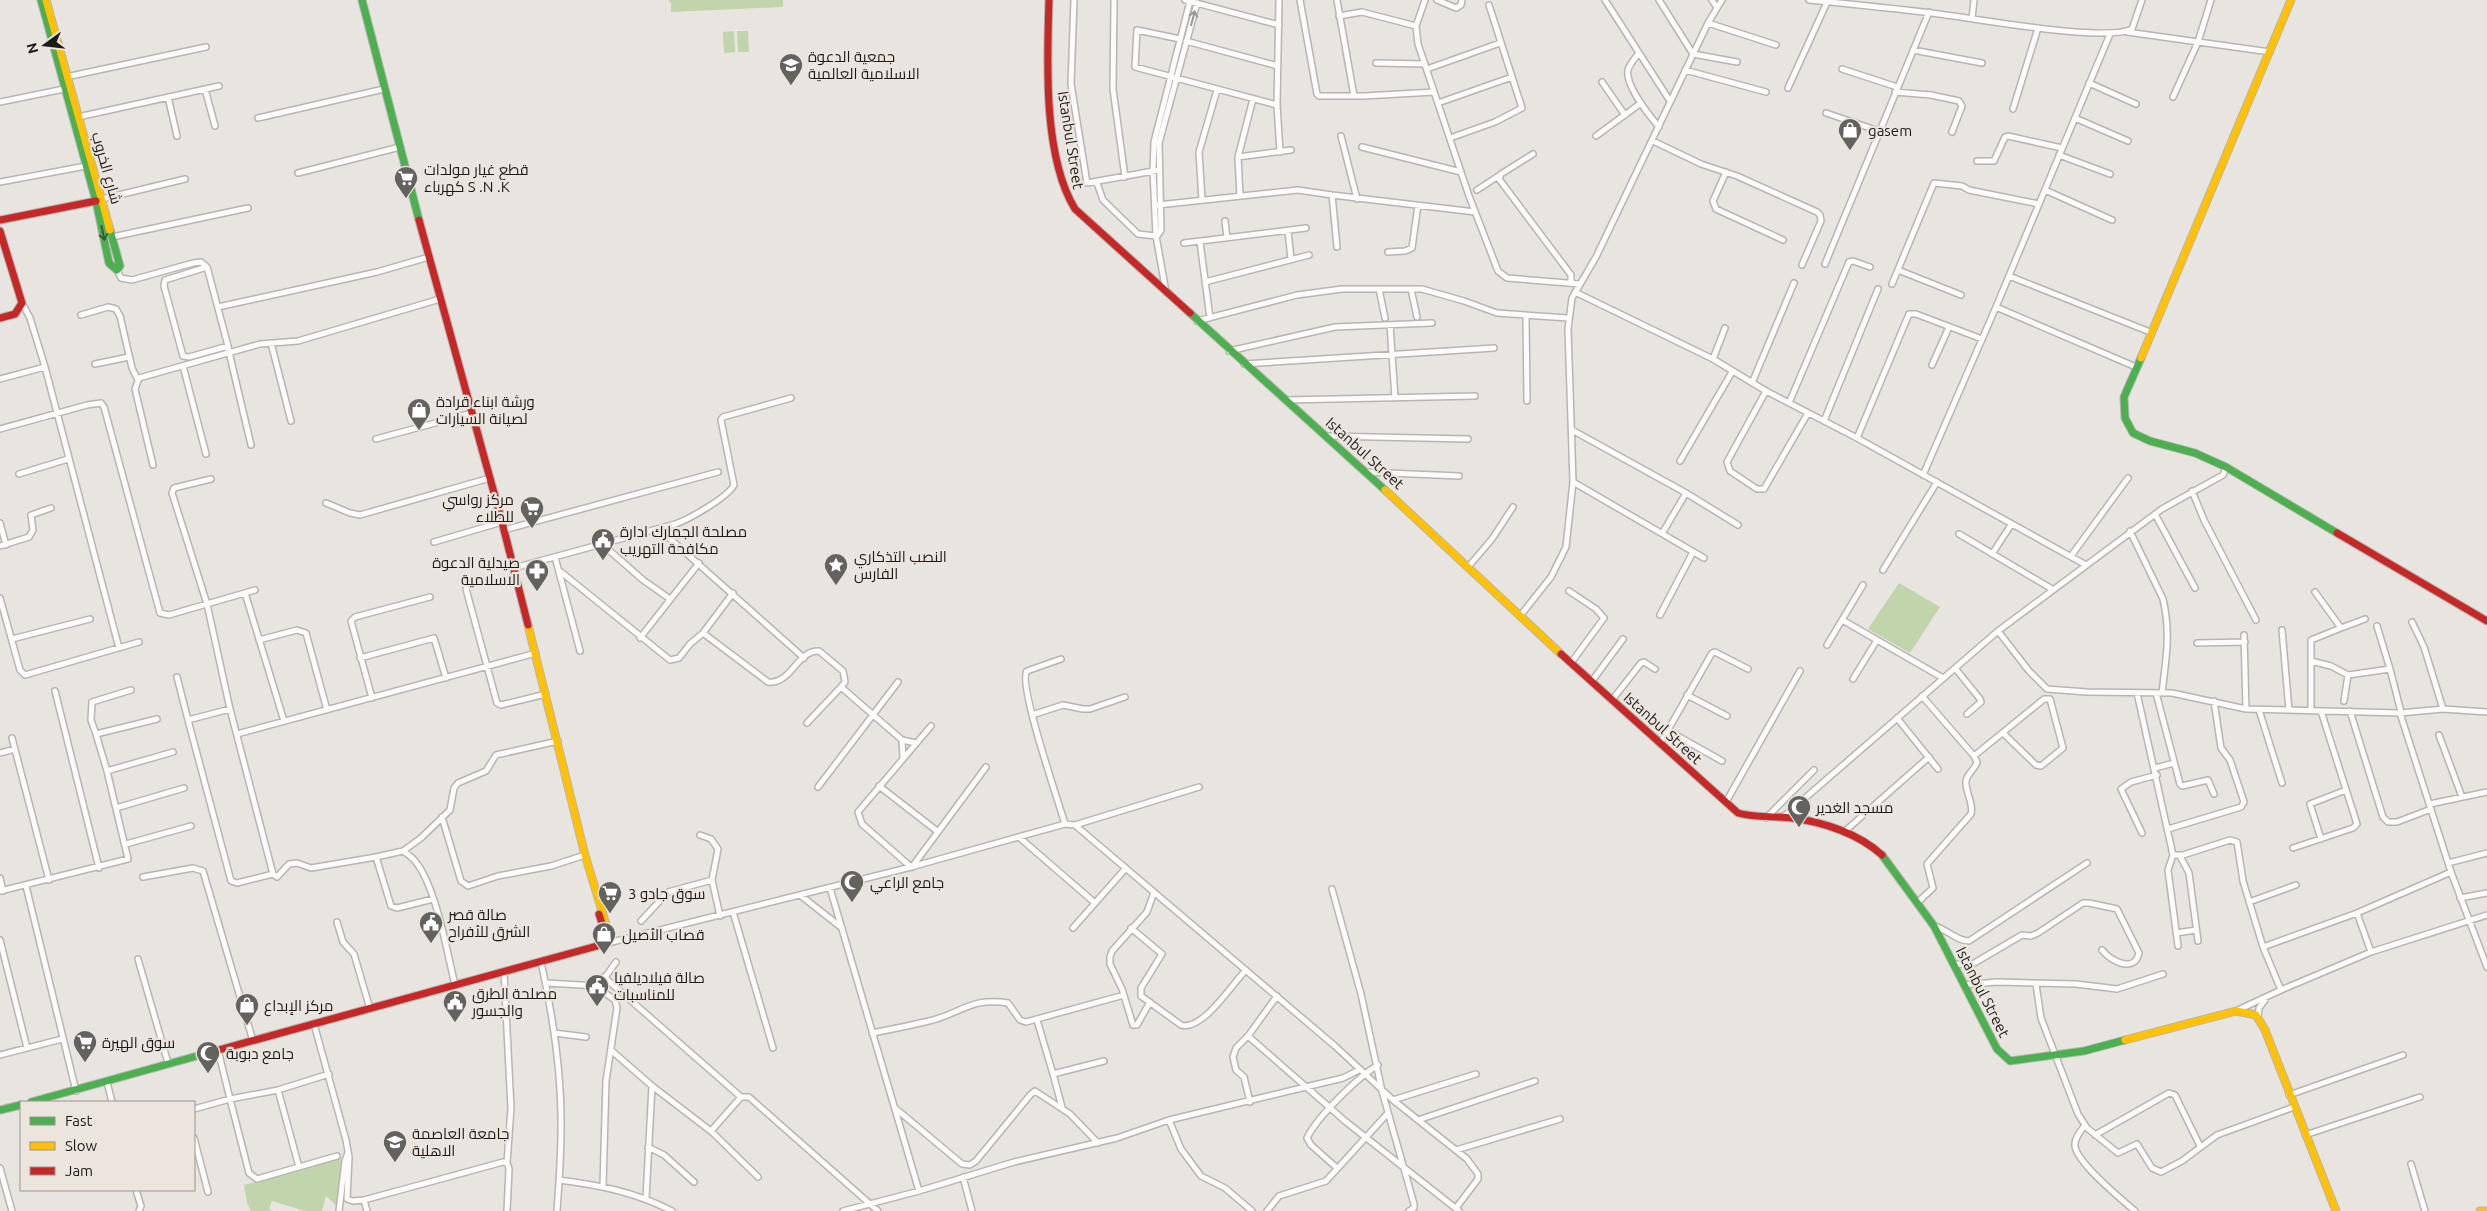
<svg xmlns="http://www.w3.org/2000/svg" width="2487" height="1211" viewBox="0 0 2487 1211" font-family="Ubuntu,Cairo,sans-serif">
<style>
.green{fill:#c2d4ac}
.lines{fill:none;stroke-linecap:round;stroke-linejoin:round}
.street-casing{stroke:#b7b5b2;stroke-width:8}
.fast-casing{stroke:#b7b5b2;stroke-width:9}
.slow-casing{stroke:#b7b5b2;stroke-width:9}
.jam-casing{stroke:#b7b5b2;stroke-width:9}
.street{stroke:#fcfbfa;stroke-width:5}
.fast{stroke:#4caf50;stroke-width:7}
.slow{stroke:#ffc107;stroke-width:7}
.jam{stroke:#c62828;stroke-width:7}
.oneway{stroke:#989695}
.oneway2{stroke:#325e32}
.labels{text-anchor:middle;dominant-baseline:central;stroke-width:4.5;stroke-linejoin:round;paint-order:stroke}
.poi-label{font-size:15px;fill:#1d1b19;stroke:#ebe5de;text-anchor:start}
.street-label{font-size:15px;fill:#1d1b19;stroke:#ebe5de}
</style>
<rect width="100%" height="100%" fill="#e8e5e1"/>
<!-- green -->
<path class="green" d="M668,0H783V7L671,12V3Z
M734,31L735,52L724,53L723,32Z
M737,31H748L749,52H738Z
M1899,583L1940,607L1910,653L1868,629Z
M341,1158L338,1207L326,1196L322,1211H305L272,1201L269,1209L273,1211H251L247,1203L244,1185Z"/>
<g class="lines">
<!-- street casing -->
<g class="street-casing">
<path id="street" d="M1074,0L1071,84L1087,183L1159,170
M1114,0L1113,89L1125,177
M1185,0L1279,25
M1279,0L1277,105L1280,152
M1300,0L1317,94L1319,96H1364L1434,92
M1337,0L1354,96
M1425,0L1416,26L1418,44L1469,196L1498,271L1507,278L1580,284
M1437,0L1456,8L1461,5L1462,0
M1605,0L1670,101
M1659,0L1693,54L1737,62
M1712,0L1717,8
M1809,0C1849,4 1890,8 1931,13C1969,17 2104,43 2132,29L2142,0
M1339,16L1362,12L1416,26
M1972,18L1974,0
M1708,23L1776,45
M2127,32L2270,52
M1180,39L1137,30L1135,67L1277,105
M1186,41L1278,66
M1913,50L1982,63
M1639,53C1635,58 1629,65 1628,70C1625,86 1649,115 1659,127
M1376,63L1425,64
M1427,69L1500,43
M1842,69L1897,87
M1685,70L1766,92
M66,77L206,47
M1602,82L1625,115
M2089,83L2136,104
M1788,88L1828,0
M205,89L215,126
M1895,92L1931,95L1959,101L1962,106L1952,132
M168,97L177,136
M2173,97L2198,42L2211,0
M0,102L64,89
M1438,103L1512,77
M2013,109L2038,28
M1826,113L1879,131
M78,117L219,86
M258,118L384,89
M2075,118L2128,141
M1341,136L1357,199
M1596,136L1641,103
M1450,138L1495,122L1522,108L1489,5
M1653,141L1701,164L1737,176L1817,212L1820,215L1821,221L1802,265
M1362,147L1461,172
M1533,154L1501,174L1499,179L1571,275V282
M2059,155L2110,174
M1238,157L1291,150
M1977,161H1994L2005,137L2008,136L2062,148
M1726,172L1713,201L1716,209L1783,240
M298,173L400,147
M0,182L86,166
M1097,183L1103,200L1138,234L1156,236
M1477,190L1500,175
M2045,190L2112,220
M1240,196L1238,157L1253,99
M102,199L185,179
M1202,200L1199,152L1217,90
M1158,205L1298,190L1332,195
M1225,221L1227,238
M1288,231L1291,259
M1157,236L1161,230L1159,143L1197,3
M112,237L248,208
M1200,242L1210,318
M1184,243L1306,228
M1337,247L1332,195L1475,212
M1388,252L1405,251L1412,248L1418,205
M1825,264L1929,12
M117,270L121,278L132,280L193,263L201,262L207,267
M1898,270L1961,295
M2009,276L2150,332
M1205,282L1309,255
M1892,284L1934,183L1962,186L1969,190L2039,204
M1379,289L1385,318
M1411,289L1417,317
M1166,292L1156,236L1153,171L1154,142L1190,1
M1575,292L1713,359L1766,391L1857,438L2086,565
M22,303L30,318L45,367L119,648
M218,307L377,272L429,257
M1996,307L2136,367
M81,315L108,307L116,309L120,316L132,368L138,380
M1526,315L1527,401
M1197,321L1297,295L1342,289H1422L1464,301L1497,313L1568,318
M1390,325L1395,398
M271,343L291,421
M228,346L189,357L183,356L164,286L165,280L207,267L228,346L229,352L251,445
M1229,351L1335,327L1432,323
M1713,359L1725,328
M95,364L129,357
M1244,364L1494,348
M1932,365L1949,327
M183,366L206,454
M0,379L45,367
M1752,383L1794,283
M1766,391L1727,462L1730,471L1757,489H1764L1808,413
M1286,400L1475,396
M1789,403L1849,262L1853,261L1870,267
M1824,421L1878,289
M0,429L87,405L101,403L104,407L160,613L169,615L255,590
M1572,430L1686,493L1738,525
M1326,436L1468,439
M1857,438L1909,314H1916L1982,339
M376,439L472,413
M1680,461L1732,372
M153,465L135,389L139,378L260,344L298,341L440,299
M1365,472L1459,476
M19,474L68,459
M1923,475L1996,307L2110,34
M211,479L174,488L172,493L207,604L230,709L273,874
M1573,482L1704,558
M2192,491L2204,520L2256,620
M326,503L350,513L360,515L490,478
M2155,514L2195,588
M0,523L6,545
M659,529L804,658
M504,530L718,472
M2130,531L2163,599C2171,634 2166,658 2162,693
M1663,532L1686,493
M1959,534L2052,589
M434,542L502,522
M602,544L643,580L670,599
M0,546L29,537L33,530L31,515L51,508
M1992,554L2011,525
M2071,556L2128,478
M555,557L580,651
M1469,566L1492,539L1513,507
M514,568L675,524C688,520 728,497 734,485L721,420L723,417L791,398
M1883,570L1937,482
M561,572L670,660L679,658L690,644L703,633L733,593
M466,589L497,703L501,705L546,694
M1569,591L1596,609L1604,618L1571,663
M245,593L284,721
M0,598L20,670L25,675L139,642
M1660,615L1693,552
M1520,616L1551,577L1566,547L1573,482L1568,329L1572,298L1596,257L1708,23L1722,0
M1844,621L1943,678
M2412,622L2424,647L2443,709
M2377,626L2390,669
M2341,628L2365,619
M2282,630L2289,710
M1998,631L2029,671L2047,689L2087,692L2172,693L2246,709L2400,713L2443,709L2487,712
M703,633L768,682C791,685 797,650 819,651L843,671L845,682L841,687
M2244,635L2246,709
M640,638L699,563
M12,639L90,619
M259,640L297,630L306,633L327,710
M2197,643L2245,642
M1827,645L1863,585
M360,658L434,638L446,678
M1061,659L1027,671C1017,682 1059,803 1065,824
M2311,661L2331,666L2348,675L2390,669L2401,712
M1955,668L1980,699L1981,702L1967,714
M177,677L188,720L230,709
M1853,679L1877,640
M1592,681L1623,639
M55,691L99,868
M2137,693L2173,855L2168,870L2178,946
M2156,693L2180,784L2182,786L2208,780L2214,794
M1687,695L1727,716
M372,698L351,621L355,617L430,597
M1612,700L1641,663L1644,662L1655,669
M2344,701L2348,675
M2259,710L2282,783
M2311,710V640L2341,628L2315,592
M2350,711L2383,817L2388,822H2397L2431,809
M2400,713L2451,872L2487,967
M1032,715L1063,705L1083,709H1090L1125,697
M1897,718L1938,769
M188,720L231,881L237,883L273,874L277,877L289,864L297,863L311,868L376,857L391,906L397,908L433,899
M807,723L841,687L902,740L916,743
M1667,730L1722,761
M96,734L91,720L92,702L131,690
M237,734L536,653
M2439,735L2462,797
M12,738L49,880
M902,740L903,758
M1660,744L1712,653L1715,652L1748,669
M0,753L15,749
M1974,756L2044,699H2050L2063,748L2041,766L2036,765L2003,733
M2155,768L2174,763
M107,771L173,752
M879,786L937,831
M818,787L898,682
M1726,802L1800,671
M2430,804L2487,792
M116,808L184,788
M442,817L461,881L468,886L498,876L551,866L585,855
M1766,818L1814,770
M1782,818L1998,631L2162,509L2223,475L2226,467
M1075,825L1335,1046L1393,1100L1467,1159L1478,1174V1179L1456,1208
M2168,829L2241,807L2244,802L2230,760L2221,748L2214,701
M1844,832L1929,757
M2142,833L2121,789L2131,782L2157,775
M700,835L711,839L718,849L712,880L720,916
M1020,838L1095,903
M2321,839L2310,804L2346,790
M126,844L191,826
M2293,848L2353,828L2357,824L2321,711
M403,851L421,838L450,810L454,788L458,783L486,771L496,755L558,741
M2173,855H2183L2230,840L2237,842L2243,881L2263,947
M2180,856L2189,873L2198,941
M376,857L403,851C407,854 412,857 415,861C436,886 447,952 455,985
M2448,863L2487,853
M911,867L862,824L858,812L931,726
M912,867L986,767
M143,877L193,868L203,871L253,1041
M0,878L3,891
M26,886L76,1091
M830,888L919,1191
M1332,889L1361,994L1382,1091L1414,1204V1208L1409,1211
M0,891L128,859L107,771L96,734L157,719
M800,895L842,928
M2460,898L2487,893
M1918,902L1933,888L1927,864L1971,814C1974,804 1966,793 1966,783C1965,775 1975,770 1977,762L1974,756L1922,696
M2249,902L2296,885
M733,912L773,1048
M641,921L668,892L712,880
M337,922L343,942L354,954L370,1009
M1934,926C1947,929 1956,941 1969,941L2087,863
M1073,928L1126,868
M1131,928L1162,954L1141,988V996L1181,1025C1202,1032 1232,984 1246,970
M2176,933L2196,930
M0,940L27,1048
M608,943L911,867L1065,824L1075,825L1199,787
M2371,952L2357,913L2451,872
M138,959L168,1063
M541,962C553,1016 562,1074 561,1130C561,1157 559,1184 557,1211
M1955,964L1971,965L2022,935L2031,936L2038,933L2083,903H2089L2117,909L2139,953C2135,973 2111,962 2102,950
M504,972L511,1108L507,1163
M604,977L741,1097
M546,983L599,986
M2036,984L2041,1018L2078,1114L2087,1128L2118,1153L2137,1144L2152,1168L2161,1172L2182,1161L2217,1135L2294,1107
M1964,985L1997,982L2076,984L2117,989L2163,974
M599,986L602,991L615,1000L617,1008L606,1081L603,1186
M599,986L616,962
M2281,990L2263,947L2357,913
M1277,996L1248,1036L1345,1121L1459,1211
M1150,1002L1137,1025H1133L1122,989L1110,964V957L1112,951L1147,912L1154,892
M2238,1010L2281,990L2371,952L2487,915
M2258,1018L2259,1008L2265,1000
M1037,1020L1053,1074L1104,1061
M314,1024L346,1140L349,1157L347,1199L353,1201L364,1200L503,1162L507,1163L509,1169L507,1211
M554,1033L586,1037
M872,1033C893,1029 913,1025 933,1020C962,1012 973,997 1008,1003L1020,1020L1026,1022L1124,995
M1248,1036L1236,1048L1233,1057L1236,1070L1244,1077L1250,1102
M218,1050L230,1099L278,1090L329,1074
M612,1051L652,1086L712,1132L758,1177
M0,1055L62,1039
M1053,1074L1062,1107
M107,1082L112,1102
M278,1090L299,1167
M2289,1095L2403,1055
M1393,1100L1476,1074
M895,1108L962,1164L970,1165L976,1161L1031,1094L1035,1091L1070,1114L1098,1143
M194,1109L230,1099L249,1173L257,1179L337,1156
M1169,1120L1181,1149L1201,1176L1225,1188L1252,1211
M1418,1120L1535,1081
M2085,1125C2081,1131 2074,1138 2075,1146C2077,1163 2121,1199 2135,1211
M711,1131L741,1097H749L878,1211
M2095,1135L2169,1093L2175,1095L2200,1146
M2305,1135L2420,1097
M194,1138L208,1192
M648,1147L664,1155L694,1182
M1456,1150L1560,1119
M2411,1164L2425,1211
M0,1168L12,1211
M1337,1168L1311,1145L1307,1138C1317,1117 1358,1077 1378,1065
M963,1177L972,1211
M559,1180C599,1185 635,1192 672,1211
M136,1190L141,1206L139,1211
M646,1198L652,1086
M364,1200L367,1211
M339,1211L345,1161L348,1153
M843,1211L919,1191L1014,1162L1117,1138L1169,1120L1343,1078L1359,1070
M1267,1211L1279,1196L1326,1181L1388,1113"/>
</g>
<!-- fast casing -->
<g class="fast-casing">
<path id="fast" d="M41,0L96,201L109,263L117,270L120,266L110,230
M362,0L419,220
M1190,313L1385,490
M2141,358L2124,397L2125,418L2133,433L2150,441L2195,453L2226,467L2337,533
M1882,855L1934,926L1997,1049L2010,1061L2084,1051L2125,1040
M31,1102L215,1051
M0,1110L21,1105"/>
</g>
<!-- slow casing -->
<g class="slow-casing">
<path id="slow" d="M46,0L110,230
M2141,358L2291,0
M1385,490L1561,654
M528,625L585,855L608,931V943
M2125,1040L2236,1011L2256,1015L2265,1030L2336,1211
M2480,1211H2487"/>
</g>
<!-- jam casing -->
<g class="jam-casing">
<path id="jam" d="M1049,0C1047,61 1043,157 1075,209L1190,313
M0,220L96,201
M419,220L502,522L528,625
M0,231L22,303L15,314L0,318
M2337,533L2487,621
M1561,654L1738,813C1756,818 1774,816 1792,818C1824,822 1859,834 1882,855
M599,914L608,942
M215,1051L608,943"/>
</g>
<!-- street -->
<use href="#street" class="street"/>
<!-- fast -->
<use href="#fast" class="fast"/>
<!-- slow -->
<use href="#slow" class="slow"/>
<!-- jam -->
<use href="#jam" class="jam"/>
</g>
<!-- one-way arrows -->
<defs><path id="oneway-shaft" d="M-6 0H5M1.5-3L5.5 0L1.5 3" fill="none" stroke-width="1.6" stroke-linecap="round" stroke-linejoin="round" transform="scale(1.25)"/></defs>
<use class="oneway" href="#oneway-shaft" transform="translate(1193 18) rotate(-75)"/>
<use class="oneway2" href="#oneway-shaft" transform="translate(103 233) rotate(78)"/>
<!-- icons -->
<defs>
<g id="university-pin" transform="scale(1.25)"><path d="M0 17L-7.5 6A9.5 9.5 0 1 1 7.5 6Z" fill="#64625f" stroke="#ebe5de"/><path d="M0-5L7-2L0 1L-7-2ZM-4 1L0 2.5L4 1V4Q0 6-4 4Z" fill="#fff"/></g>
<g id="shop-pin" transform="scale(1.25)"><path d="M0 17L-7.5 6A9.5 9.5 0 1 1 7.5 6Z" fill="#64625f" stroke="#ebe5de"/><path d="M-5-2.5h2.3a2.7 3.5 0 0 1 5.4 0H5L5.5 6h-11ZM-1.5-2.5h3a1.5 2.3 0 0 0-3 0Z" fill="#fff"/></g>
<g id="supermarket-pin" transform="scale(1.25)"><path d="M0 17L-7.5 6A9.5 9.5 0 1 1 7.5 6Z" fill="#64625f" stroke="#ebe5de"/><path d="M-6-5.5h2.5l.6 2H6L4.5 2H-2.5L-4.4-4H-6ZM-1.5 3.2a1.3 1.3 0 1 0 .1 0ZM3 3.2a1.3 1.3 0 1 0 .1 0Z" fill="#fff"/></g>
<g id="civic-pin" transform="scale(1.25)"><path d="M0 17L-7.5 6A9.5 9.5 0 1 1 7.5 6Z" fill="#64625f" stroke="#ebe5de"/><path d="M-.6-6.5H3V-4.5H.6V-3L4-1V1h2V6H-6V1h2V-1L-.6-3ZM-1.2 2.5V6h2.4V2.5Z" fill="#fff"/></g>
<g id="sight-pin" transform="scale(1.25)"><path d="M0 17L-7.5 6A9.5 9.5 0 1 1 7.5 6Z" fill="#64625f" stroke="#ebe5de"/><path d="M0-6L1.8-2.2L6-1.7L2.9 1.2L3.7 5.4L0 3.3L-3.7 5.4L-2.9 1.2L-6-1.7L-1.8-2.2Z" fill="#fff"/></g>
<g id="pharmacy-pin" transform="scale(1.25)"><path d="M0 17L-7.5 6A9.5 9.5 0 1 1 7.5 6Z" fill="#64625f" stroke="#ebe5de"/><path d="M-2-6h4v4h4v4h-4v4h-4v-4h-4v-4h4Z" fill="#fff"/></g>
<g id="mosque-pin" transform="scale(1.25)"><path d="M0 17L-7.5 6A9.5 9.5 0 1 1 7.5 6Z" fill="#64625f" stroke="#ebe5de"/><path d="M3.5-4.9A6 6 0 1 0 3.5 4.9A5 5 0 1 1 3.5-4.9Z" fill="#fff"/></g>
</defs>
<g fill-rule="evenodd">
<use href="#university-pin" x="791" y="65"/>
<use href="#shop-pin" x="1850" y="130"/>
<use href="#supermarket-pin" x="406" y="178"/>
<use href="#shop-pin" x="419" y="410"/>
<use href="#supermarket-pin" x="532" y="508"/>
<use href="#civic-pin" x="603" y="540"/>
<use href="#sight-pin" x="836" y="565"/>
<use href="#pharmacy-pin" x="537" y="571"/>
<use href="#mosque-pin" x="1799" y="807"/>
<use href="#mosque-pin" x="852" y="882"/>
<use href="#supermarket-pin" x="610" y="893"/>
<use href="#civic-pin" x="431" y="923"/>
<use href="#shop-pin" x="604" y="934"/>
<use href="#civic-pin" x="597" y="986"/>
<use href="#civic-pin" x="455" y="1002"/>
<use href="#shop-pin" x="247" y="1005"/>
<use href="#supermarket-pin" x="85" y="1042"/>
<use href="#mosque-pin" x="208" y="1053"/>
<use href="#university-pin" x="395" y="1142"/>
</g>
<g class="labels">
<!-- poi labels -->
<g class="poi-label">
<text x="808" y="56">جمعية الدعوة<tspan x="808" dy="17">الاسلامية العالمية</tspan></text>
<text x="1868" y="130">gasem</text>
<text x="424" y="169">قطع غيار مولدات<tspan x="424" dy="17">كهرباء S .N .K</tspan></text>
<text x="436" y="401">ورشة ابناء قرادة<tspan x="436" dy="17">لصيانة السيارات</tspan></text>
<text x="514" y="499" text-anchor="end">مركز رواسي<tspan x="514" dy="17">للطلاء</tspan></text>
<text x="620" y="531">مصلحة الجمارك ادارة<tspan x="620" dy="17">مكافحة التهريب</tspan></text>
<text x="854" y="556">النصب التذكاري<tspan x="854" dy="17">الفارس</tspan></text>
<text x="520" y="562" text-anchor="end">صيدلية الدعوة<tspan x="520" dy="17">الاسلامية</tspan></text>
<text x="1816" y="807">مسجد الغدير</text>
<text x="870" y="882">جامع الراعي</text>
<text x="628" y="893">سوق جادو 3</text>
<text x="448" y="914">صالة قصر<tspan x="448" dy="17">الشرق للأفراح</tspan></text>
<text x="622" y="934">قصاب الأصيل</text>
<text x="614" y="977">صالة فيلاديلفيا<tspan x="614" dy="17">للمناسبات</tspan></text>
<text x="472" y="993">مصلحة الطرق<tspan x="472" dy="17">والجسور</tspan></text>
<text x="264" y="1005">مركز الإبداع</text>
<text x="102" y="1042">سوق الهيرة</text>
<text x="226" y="1053">جامع دبوبة</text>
<text x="412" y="1133">جامعة العاصمة<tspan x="412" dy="17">الاهلية</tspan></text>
</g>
<!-- street labels -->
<g class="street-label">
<text transform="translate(1071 140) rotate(81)">Istanbul Street</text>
<text transform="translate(107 168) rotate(74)">شارع الخروب</text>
<text transform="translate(1365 453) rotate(42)">Istanbul Street</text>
<text transform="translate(1663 728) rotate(42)">Istanbul Street</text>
<text transform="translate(1983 992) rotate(63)">Istanbul Street</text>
</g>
</g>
<!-- legend -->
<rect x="20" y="1101" width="175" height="90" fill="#ebe5de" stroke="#99948f"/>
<rect x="30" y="1117" width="25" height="8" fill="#4caf50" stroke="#99948f"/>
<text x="65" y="1126" font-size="15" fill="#1d1b19">Fast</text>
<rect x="30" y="1142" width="25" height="8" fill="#ffc107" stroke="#99948f"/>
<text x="65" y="1151" font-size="15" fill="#1d1b19">Slow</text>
<rect x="30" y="1167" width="25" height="8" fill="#c62828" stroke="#99948f"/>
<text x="65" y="1176" font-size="15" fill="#1d1b19">Jam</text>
<!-- north arrow -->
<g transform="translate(45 45) rotate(255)" stroke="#ebe5de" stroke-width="4" paint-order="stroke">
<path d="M0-4L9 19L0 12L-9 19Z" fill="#1d1b19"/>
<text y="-8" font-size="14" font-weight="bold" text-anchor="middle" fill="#1d1b19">N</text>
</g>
</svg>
